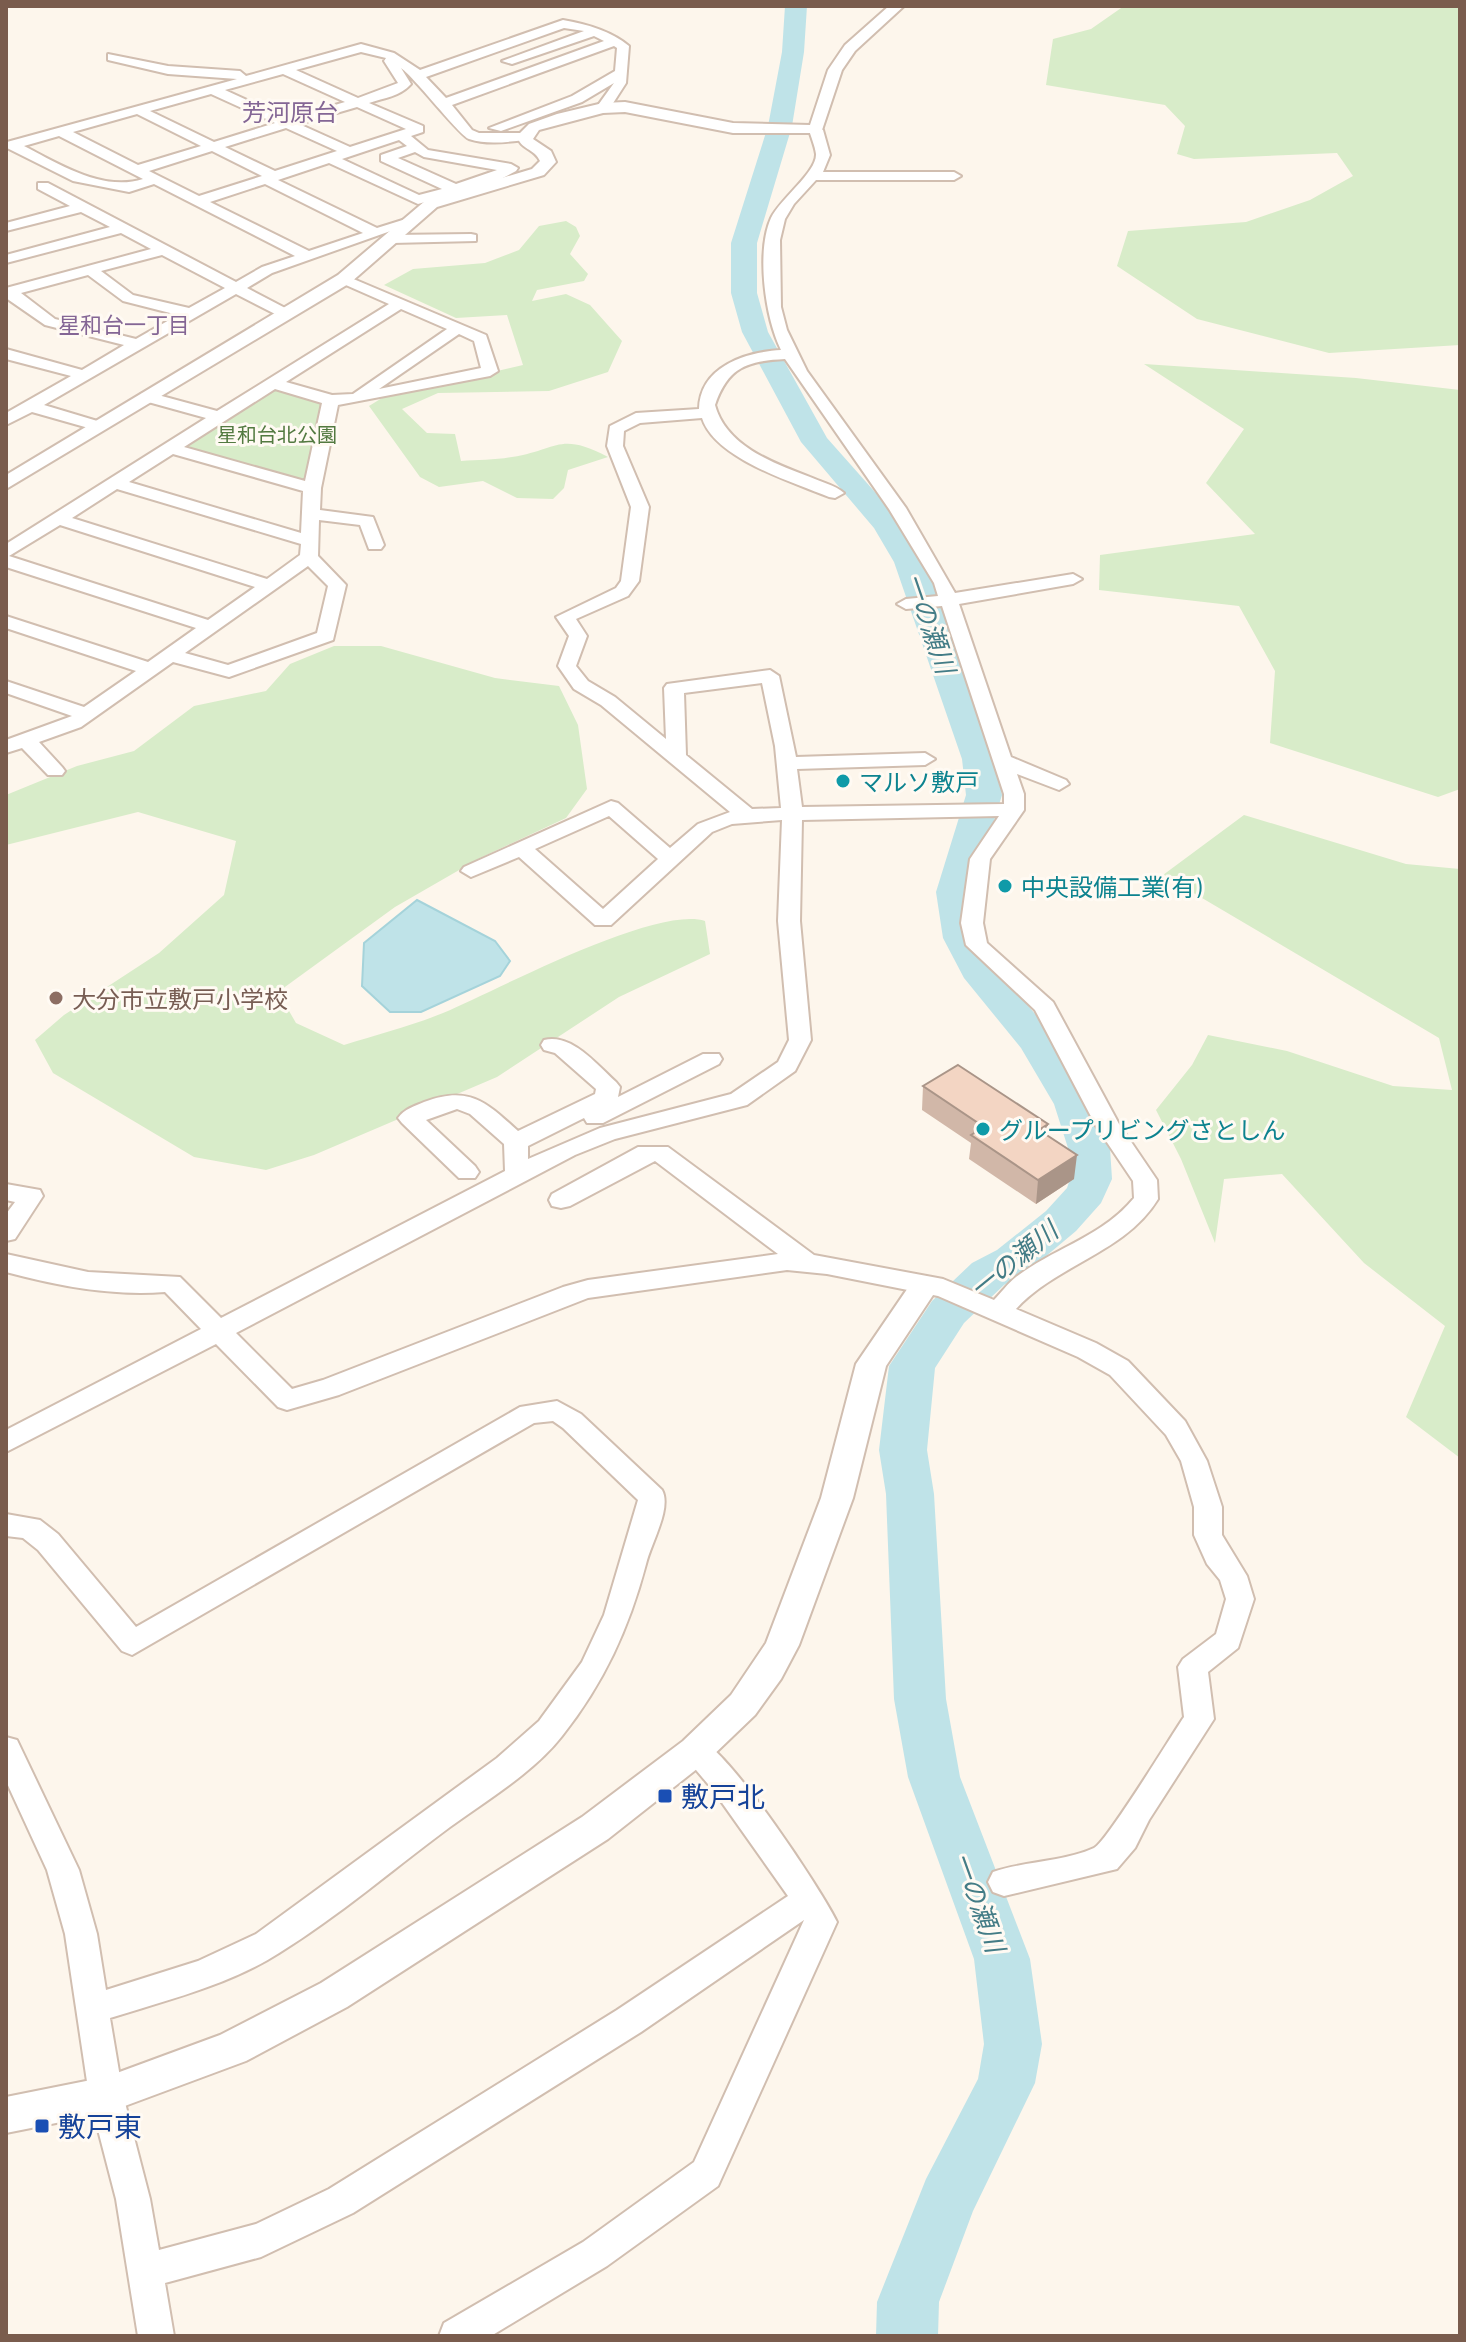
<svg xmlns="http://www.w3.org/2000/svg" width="1466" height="2342" viewBox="0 0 1466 2342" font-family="Barlow,'Noto Sans JP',sans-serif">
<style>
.green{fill:#d8ecc9}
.water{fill:#bfe3e8;stroke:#a5d3da;stroke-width:2}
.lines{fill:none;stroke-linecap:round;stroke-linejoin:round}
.river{fill:#bfe3e8;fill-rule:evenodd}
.minor-casing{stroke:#d1beb0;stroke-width:4}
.tertiary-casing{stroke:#d1beb0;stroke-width:4}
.minor{fill:#fff;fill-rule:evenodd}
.tertiary{fill:#fff;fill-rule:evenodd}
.wall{fill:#d1b7a8}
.shaded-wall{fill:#aa9588}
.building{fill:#f3d5c3;stroke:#aa9588;stroke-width:2}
.culture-dot{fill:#0f9aa8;stroke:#fffaf3;stroke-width:3}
.education-dot{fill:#8d6e63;stroke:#fffaf3;stroke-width:3}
.transit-dot{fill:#1a4fb4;stroke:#fffaf3;stroke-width:3}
.labels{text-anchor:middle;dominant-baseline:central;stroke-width:6;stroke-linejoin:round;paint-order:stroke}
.far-park-label{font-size:20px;fill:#537a41;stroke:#fffaf3}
.far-neighbourhood-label{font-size:22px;fill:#846695;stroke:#fffaf3}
.far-quarter-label{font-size:24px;fill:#846695;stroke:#fffaf3}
.culture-label{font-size:24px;fill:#0d838f;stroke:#fffaf3;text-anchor:start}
.education-label{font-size:24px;fill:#785e54;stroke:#fffaf3;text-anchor:start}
.water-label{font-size:26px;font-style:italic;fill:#437c86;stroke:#fffaf3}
.near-transit-label{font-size:28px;fill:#164399;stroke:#fffaf3;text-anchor:start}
</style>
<rect width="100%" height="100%" fill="#fdf6ec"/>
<!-- green -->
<path class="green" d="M1124,6H1460V345L1329,353L1197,319L1117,266L1128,231L1246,222L1310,200L1353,176L1337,153L1194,159L1177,154L1185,126L1165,105L1046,85L1053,39L1091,29Z
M566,221L576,227L580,236L570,254L588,274L584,281L537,290L532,301L566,294L590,305L622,341L608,372L549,391L438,393L402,409L427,433L455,434L461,461C478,460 496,460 512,457C558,450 559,431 608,457L568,470L564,488L553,499L517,498L483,481L439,487L420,477L369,406L382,398L523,365L507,315L456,318L384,285L413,269L485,263L519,250L539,226Z
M1144,364L1356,378L1460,390V789L1438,797L1270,743L1275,671L1239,606L1099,590L1100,555L1255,534L1206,483L1244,429Z
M278,389L323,404L307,479L301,481L185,448L184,444L270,390Z
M334,646H381L495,678L559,686L578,725L587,789L566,818L480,858L395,907L278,992L296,1023L344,1045C376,1035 411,1026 443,1013C497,990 656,905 705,921L710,954L619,997L497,1077L314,1155L266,1170L194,1157L53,1073L35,1040L64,1015L159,953L224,895L236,841L138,812L6,845V795L77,766L134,751L194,706L266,691L290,664Z
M1244,815L1406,864L1460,869V1458L1406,1417L1445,1326L1364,1263L1282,1174L1224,1179L1215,1243L1181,1159L1156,1110L1192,1065L1208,1035L1287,1051L1393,1086L1452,1090L1439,1038L1163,875Z"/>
<!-- water -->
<path class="water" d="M417,900L495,941L510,961L500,976L421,1012H390L362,986L364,943Z"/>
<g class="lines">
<!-- river -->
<path class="river" d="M785,6H807L804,52L792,126L757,243V293L768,332L827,438L898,518L926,562L996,759L1002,795L972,892L981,938L995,966L1051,1033L1094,1104L1110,1148L1112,1179L1101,1203L1076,1231L1027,1272L1004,1285L964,1323L935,1368L927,1450L934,1494L946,1699L960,1777L1030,1959L1042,2044L1035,2083L973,2211L939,2302L938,2336H876L877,2302L926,2179L978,2079L984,2044L974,1959L908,1777L894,1699L886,1494L879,1450L889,1366L932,1301L972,1263L997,1250L1046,1211L1067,1188L1070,1179L1068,1148L1054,1104L1021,1048L964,978L943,938L936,892L966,795L962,759L894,562L874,528L801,442L742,332L731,293V243L768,126L782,52Z"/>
<!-- minor casing -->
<g class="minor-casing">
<path id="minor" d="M563,20C587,24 611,31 629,46L626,83L608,111L596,108L614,83L582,102L501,131L489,128L572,96L615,71L617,48L614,46L452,105L472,130L479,133H530V139L525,140C507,142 487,145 469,139C459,135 416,79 401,68L411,84C401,96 384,98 369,103L423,126V132L411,136L428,150L511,164L518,168L516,171L497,181L418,204L329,163L278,180L377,228L409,218L416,222L272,273L247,288L289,310V316H279L236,294L44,405L104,423V429H92L32,412L6,425V413L71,376L6,359V349L82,370L124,345L45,325L6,298V288L151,249L121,233L6,263V255L110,227L81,212L6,231V223L70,206L38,189V183H48L236,282L262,267L295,256L154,184L129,192L73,181L7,148V142L237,79L168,74L108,60V54L168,66L240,71L246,76L361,44L394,53L420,70ZM564,28L584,31L502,61L512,64L594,36L604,41L446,98L426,77ZM361,52L386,58L384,61L398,83L358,98L296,70ZM283,74L345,102L288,119L225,90ZM211,94L275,123L214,142L150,111ZM357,107L406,129L350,147L299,124ZM137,114L201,146L138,165L73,132ZM286,128L337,151L275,171L225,147ZM59,136L143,179C103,192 59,164 24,146ZM399,140L407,146L381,155V161L442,189L419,195L342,159ZM212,151L262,176L199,196L149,171ZM415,152L424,157L497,170L456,184L398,158ZM265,184L363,233L309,251L210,202ZM162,255L225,288L189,308L133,295L101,271ZM88,275L123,301L178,315L136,339L55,319L21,293Z
M816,126L823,130L830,155L823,172H954L961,176L954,180H816L794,204L785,219L780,240L781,307L787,330L807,371L906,508L955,593L1073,574L1082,579L1073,584L959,604L1011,757L1066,780L1069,784L1059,790L1017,774L1024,794V810L990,859L983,923L987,943L1053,1002L1119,1124L1157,1180L1158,1199C1125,1253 1057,1264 1016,1309L1096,1343L1128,1361L1185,1421L1207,1461L1222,1507V1535L1247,1576L1254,1599L1238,1648L1208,1672L1214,1719L1149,1820L1135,1848L1117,1869L1004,1896L993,1892L988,1882L993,1872C1025,1861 1063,1862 1094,1848C1106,1843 1171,1736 1184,1717L1178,1667L1183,1659L1216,1634L1226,1599L1220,1580L1207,1564L1194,1535V1507L1181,1461L1166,1435L1110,1375L1078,1357L938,1296L827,1274L787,1270L588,1298L339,1395L287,1410L278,1407L216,1344L6,1452V1430L201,1329L165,1292C111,1296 58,1286 6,1272V1254L88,1272L180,1277L221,1318L505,1171L504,1144L470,1114L457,1109L426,1120L475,1166L479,1172L475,1178H459L402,1123L398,1118C404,1109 415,1106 424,1102C469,1085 486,1102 518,1131L595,1094L596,1089L555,1053L544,1050L541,1045L544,1040C572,1033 597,1065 616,1082L620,1087L618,1097L703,1054H719L722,1059L719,1064L603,1123H587L584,1118L528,1146V1159L600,1128L731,1094L778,1062L789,1040L778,921L782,820L732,824L712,832L611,925H595L519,857L471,877L461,871L464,867L611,801L618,803L670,848L698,824L730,812L601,705L574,689L558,666L569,636L556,617L616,588L621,581L631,507L607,446L610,426L636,413L699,409C700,366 746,352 781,350C765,317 756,252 771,218C780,199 817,172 816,154C815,146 811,137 809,130ZM785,359L889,509L934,583L938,596L906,599L897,604L906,609L942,606L1004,794V804L802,807L797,769L925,765L935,759L925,753L796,757L779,676L770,670L667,684L664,688L666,739L615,697L588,681L576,666L587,636L576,619L628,596L639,581L649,507L623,446L624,431L640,423L702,418C715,459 793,482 829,497L835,498L844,493C835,485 821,482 810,477C773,463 726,446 715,405C728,367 747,361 785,359ZM762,683L775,746L781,808L752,809L686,755L684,693ZM609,816L658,859L603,909L535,849ZM999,816L970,859L961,923L966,945L1035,1010L1096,1126L1133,1181L1134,1198C1102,1237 1054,1248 1016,1277C1008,1283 1001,1293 994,1300L943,1279L814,1255L668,1147H638L552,1194L549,1200L552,1206L561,1208L570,1206L655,1161L778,1254L588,1280L563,1287L323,1380L292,1389L236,1333L575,1155L615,1139L747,1105L795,1071L811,1040L800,921L802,820Z
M471,234L476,235V241L392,243L385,239L392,235Z
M344,275L486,335L498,371L490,376L338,405L321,488L320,510L373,517L384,545L381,549H369L360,525L319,520L318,556L346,585L333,640L229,677L173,662L81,727L39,742L62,767L65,771L62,775H48L22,748L6,753V740L72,716L6,693V681L84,707L136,671L6,628V616L148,662L196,628L6,567V544L206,418L141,400V394L147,392L217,411L389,304L339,282V276ZM401,309L447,329L353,394L332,395L286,382ZM459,334L474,341L481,368L379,389ZM275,389L322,403L305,481L184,447ZM173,454L303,491L301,533L129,482ZM117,489L301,544L300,555L267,579L72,518ZM60,525L255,587L208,620L9,556ZM308,566L328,586L317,633L228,665L185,653Z
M6,1184L40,1190L43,1196L15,1239L6,1241V1214L15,1202L6,1200Z
M557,1401L581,1414L662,1490C672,1508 651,1543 646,1564C629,1628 604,1683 562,1736C533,1773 487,1800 450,1827C393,1869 339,1916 279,1953C229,1985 167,2000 110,2018L123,2095L150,2199L159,2250L256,2224L329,2189L617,2010L788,1896L713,1790L680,1751L684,1742C691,1740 695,1738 702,1741C731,1754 821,1889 837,1922L718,2186L607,2266L491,2336H439L444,2323L583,2242L694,2162L804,1920L641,2032L353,2213L261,2257L165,2283L174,2336H138L116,2199L89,2095L65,1934L47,1870L6,1781V1737L17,1740L79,1870L97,1934L106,1990L198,1961L256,1934L497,1758L539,1721L582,1662L604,1615L638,1500L563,1428L553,1421L534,1423L132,1655L122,1651L38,1550L23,1538L6,1536V1514L40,1520L58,1534L136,1627L520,1407Z"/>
</g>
<!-- tertiary casing -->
<g class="tertiary-casing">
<path id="tertiary" d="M889,6H904L855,51L842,70L821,133H733L625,112L603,113L539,130L533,139L551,151L556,162L544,175L437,207L350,283L6,489V475L338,275L425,201L532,169L540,161C535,149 520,149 517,136L529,124L557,114L603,103L625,102L733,123L810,125L828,70L845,45Z
M924,1276L934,1279L939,1286L886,1366L853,1498L799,1645L781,1679L755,1715L707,1761L608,1839L347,2007L246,2061L106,2113L6,2133V2097L106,2077L220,2035L321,1983L582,1817L683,1741L731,1695L766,1643L821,1498L856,1364L914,1279Z"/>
</g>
<!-- minor -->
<use href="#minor" class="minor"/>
<!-- tertiary -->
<use href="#tertiary" class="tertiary"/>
</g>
<!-- wall -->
<path class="wall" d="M923,1086L1048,1124L1046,1135L1074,1179L1036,1204L969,1159L971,1143L922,1110Z"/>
<!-- shaded-wall -->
<path class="shaded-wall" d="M1048,1124L1045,1148L1039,1130Z
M1077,1155L1074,1179L1036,1204L1038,1180Z"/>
<!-- building -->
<path class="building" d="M958,1065L1048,1124L1039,1130L1077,1155L1038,1180L971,1135L984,1127L923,1086Z"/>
<!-- markers -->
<g class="culture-dot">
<circle cx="843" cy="781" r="8"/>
<circle cx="1005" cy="886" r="8"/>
<circle cx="983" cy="1129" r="8"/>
</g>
<circle class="education-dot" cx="56" cy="998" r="8"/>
<g class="transit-dot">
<rect x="657" y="1788" width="16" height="16" rx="4"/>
<rect x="34" y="2118" width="16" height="16" rx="4"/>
</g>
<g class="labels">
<!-- far-park labels -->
<g class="far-park-label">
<text x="277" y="434">星和台北公園</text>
</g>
<!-- far-neighbourhood labels -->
<g class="far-neighbourhood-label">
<text x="124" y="324">星和台一丁目</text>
</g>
<!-- far-quarter labels -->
<g class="far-quarter-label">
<text x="290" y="111">芳河原台</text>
</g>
<!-- culture labels -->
<g class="culture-label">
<text x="859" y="781">マルソ敷戸</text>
<text x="1021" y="886">中央設備工業(有)</text>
<text x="999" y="1129">グループリビングさとしん</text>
</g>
<!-- education labels -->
<g class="education-label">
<text x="72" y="998">大分市立敷戸小学校</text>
</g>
<!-- water labels -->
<g class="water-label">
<text transform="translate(931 623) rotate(71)">一の瀬川</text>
<text transform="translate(1013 1259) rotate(-39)">一の瀬川</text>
<text transform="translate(980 1902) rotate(70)">一の瀬川</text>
</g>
<!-- near-transit labels -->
<g class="near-transit-label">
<text x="681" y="1796">敷戸北</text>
<text x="58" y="2126">敷戸東</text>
</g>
</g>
<!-- border -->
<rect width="1466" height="2342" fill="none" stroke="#7a5c4d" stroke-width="16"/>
</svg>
